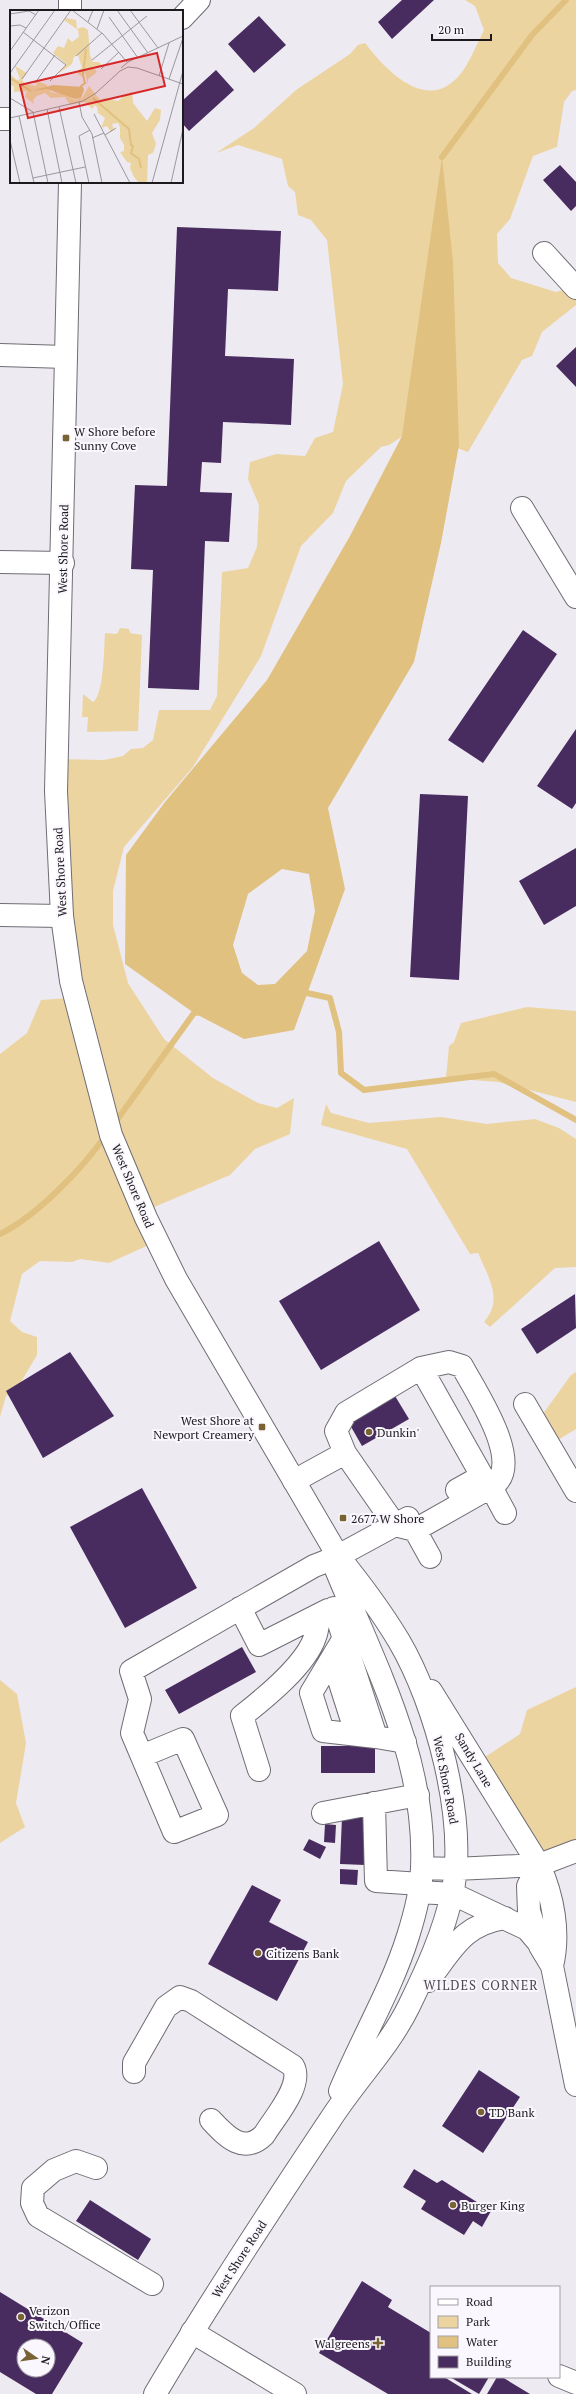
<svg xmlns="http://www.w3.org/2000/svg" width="576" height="2394" viewBox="0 0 576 2394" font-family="'PT Serif',serif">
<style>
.green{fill:#ecd4a1}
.water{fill:#e0c17f;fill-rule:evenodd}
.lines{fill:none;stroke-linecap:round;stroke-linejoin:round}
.stream{stroke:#e0c17f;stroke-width:6}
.building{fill:#482c60;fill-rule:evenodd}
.minor-casing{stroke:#706c74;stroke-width:24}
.major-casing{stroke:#706c74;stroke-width:24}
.minor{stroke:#fff;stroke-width:22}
.major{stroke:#fff;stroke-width:22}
.poi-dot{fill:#796333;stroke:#fbf7fe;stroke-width:1.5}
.labels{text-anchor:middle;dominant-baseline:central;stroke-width:4;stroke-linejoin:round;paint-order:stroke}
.poi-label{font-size:12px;fill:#1c1a1d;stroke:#fbf7fe;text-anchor:start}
.street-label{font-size:12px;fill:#1c1a1d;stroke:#fbf7fe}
.neighbourhood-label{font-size:13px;letter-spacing:1px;fill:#504c53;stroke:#fbf7fe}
.inset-river{fill:none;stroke:#e0c17f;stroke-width:2}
.inset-road{fill:none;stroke:#9a979d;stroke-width:1}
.view{fill:#d62828;fill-opacity:0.15;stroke:#d62828;stroke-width:2}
.inset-edge{fill:none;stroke:#1c1a1d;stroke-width:2}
</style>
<rect width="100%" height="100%" fill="#eeeaf2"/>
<!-- green -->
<path class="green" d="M465,0H576V90L572,91L564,102L557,147L533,156L510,219L497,234L498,263L511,278L556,292L571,288L576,293V305L542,332L532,356L522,360L468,452L448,445L420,425L389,445L381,447L346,481L333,513L301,546L261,656L193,767L124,847L113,891V925L128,983L164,1039L213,1078L258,1103L277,1108L294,1098L290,1134L255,1149L230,1175L140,1213L151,1244L109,1263L80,1259L72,1262L40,1261L22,1274L10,1321L22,1332L37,1337V1355L18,1387L6,1396L0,1417V1054L27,1033L41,1000L69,998L55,759L104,760L123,756L131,749L143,748L153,740L159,710H210L217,696L222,572L248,568L257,547L259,505L248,479L250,462L276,454L305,456L315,438L333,432L343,384L327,240L311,220L298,215L295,192L288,186L282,159L238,145L216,153L254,128L296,90L350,54L358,45L365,43C390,76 434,118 466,66C473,54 478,42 484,30L475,6Z
M120,628L129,629L130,633L142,635L138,731L87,732L88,717H82L83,694L93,702C104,696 104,646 105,633L117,634Z
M527,1007L576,1011V1102L498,1082L446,1078L449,1046L454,1042L461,1023Z
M326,1104L331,1113L369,1123L441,1117L487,1124L535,1119L559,1128L576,1139V1267L555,1268L490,1327L484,1322C504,1299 488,1277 478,1253L470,1254L407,1149L321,1125Z
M576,1372V1429L551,1444L540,1418L571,1375Z
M0,1680L17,1694L26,1743L16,1803L25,1827L0,1843Z
M576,1687V1853L533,1871L479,1761L520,1734L527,1710Z"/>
<!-- water -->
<path class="water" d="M442,157L453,262L459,445L441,543L414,662L328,808L345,889L294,1030L244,1039L194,1013L125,964L126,855L165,802L267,680L350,536L402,436ZM282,869L309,874L315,911L307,951L275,984L258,985L242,973L233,945L248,894Z"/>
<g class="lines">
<!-- stream -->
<path class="stream" d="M442,157L532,35L566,0
M299,994L307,993L330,998L339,1032L341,1073L364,1090L494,1074L576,1120
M114,1124L194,1013L202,1012
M0,1234C37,1216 82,1169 106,1135"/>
</g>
<!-- building -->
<path class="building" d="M402,0H434L392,39L378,22Z
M259,16L286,45L254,73L228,44Z
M216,70L234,90L189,131L182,123V101Z
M560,165L576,182V206L571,211L543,180Z
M177,227L281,231L278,291L228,289L225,356L294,359L291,425L223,422L221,463L202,462L200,492L232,493L229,542L205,541L199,690L148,688L153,570L131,569L135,485L167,486Z
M576,347V387L556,366Z
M523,630L557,654L483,763L448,740Z
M576,729V803L572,809L537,786Z
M420,794L468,796L459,980L410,977Z
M576,848V906L544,925L519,881Z
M379,1241L420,1310L321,1370L279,1301Z
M575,1294L576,1328L537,1354L521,1329Z
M70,1352L114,1416L43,1458L6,1391Z
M392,1391L409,1419L362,1446L346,1418Z
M142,1488L197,1588L125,1628L70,1527Z
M242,1647L256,1672L179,1714L165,1690Z
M321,1746H375V1773H321Z
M342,1817L367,1818L365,1865L340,1864Z
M325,1824L336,1825L335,1843L324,1842Z
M309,1839L326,1847L320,1859L303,1850Z
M340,1869L358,1870L357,1885L340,1884Z
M252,1885L281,1900L269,1922L308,1942L277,2001L208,1964Z
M479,2070L520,2097L483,2153L442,2126Z
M414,2169L437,2183L442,2180L491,2211L482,2227L473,2221L464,2235L421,2209L426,2201L403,2187Z
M90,2200L151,2239L138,2260L76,2221Z
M362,2281L392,2300L388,2307L431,2333V2377H444L472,2394H388L319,2353Z
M0,2292L83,2343L52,2394H36L0,2372ZM24,2346H48V2370H24Z
M450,2377H489L479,2394Z
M497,2377H502L530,2394H487Z"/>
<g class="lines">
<!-- minor casing -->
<g class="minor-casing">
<path id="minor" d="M0,119H11
M544,253L576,288
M0,355L66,357
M522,508L576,597
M0,562L63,563
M0,915L62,916
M449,1362L462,1366C475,1391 527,1466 491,1487L415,1530L395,1525L345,1453L336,1431L346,1413L421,1368Z
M421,1368L482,1476L457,1490
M525,1404L576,1491
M294,1481L345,1453
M491,1487L505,1513
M415,1530L430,1557
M338,1556L408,1518
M240,1608L259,1645L328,1610
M334,1608L376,1737L405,1742
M344,1638L311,1693L323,1731L376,1737
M332,1658L356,1733
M142,1756L183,1739L217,1815L174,1832L132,1733L140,1699L131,1671L314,1566L332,1559
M259,1770L242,1716C265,1698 306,1665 315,1637C318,1630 318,1622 319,1615
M374,1803L376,1881L421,1884
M323,1813L418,1795
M539,1865L576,1851
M134,2072V2063L166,2007L180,1997L191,2001L293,2066C304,2085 274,2118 264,2135C243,2155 226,2136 211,2120
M96,2168L76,2161L54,2170L33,2188L32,2203L38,2216L152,2284
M192,2332L295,2394
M559,2376L576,2383"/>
</g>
<!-- major casing -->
<g class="major-casing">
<path id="major" d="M70,0V11
M182,18L199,0
M70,182L56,791L62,916L71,981L111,1135L146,1218L176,1279L338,1556C360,1583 381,1611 399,1641C436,1704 468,1822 452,1894C444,1932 426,1971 409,2006C389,2047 355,2081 330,2120C270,2210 210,2301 155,2394
M331,1557C371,1658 427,1756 422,1868C421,1891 415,1914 408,1936C392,1988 361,2040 340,2091
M431,1691L539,1865C553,1896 560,1933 552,1966
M539,1865L528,1886L529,1911L540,1946L552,1966L576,2085
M422,1868L455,1869L539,1865
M420,1892L453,1894L527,1929L538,1942
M428,1981C453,1949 462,1925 505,1918"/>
</g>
<!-- minor -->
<use href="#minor" class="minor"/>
<!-- major -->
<use href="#major" class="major"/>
</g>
<!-- markers -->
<g class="poi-dot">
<rect x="62" y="434" width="8" height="8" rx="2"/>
<rect x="258" y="1423" width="8" height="8" rx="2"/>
<circle cx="369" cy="1432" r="4"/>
<rect x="339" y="1514" width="8" height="8" rx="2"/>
<circle cx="258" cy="1953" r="4"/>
<circle cx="481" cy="2112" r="4"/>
<circle cx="453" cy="2205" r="4"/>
<circle cx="21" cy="2317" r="4"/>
<path d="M376 2337h4v4h4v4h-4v4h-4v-4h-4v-4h4z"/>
</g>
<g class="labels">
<!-- poi labels -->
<g class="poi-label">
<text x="74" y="431">W Shore before<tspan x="74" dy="14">Sunny Cove</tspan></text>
<text x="254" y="1420" text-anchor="end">West Shore at<tspan x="254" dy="14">Newport Creamery</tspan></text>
<text x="377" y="1432">Dunkin'</text>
<text x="351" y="1518">2677 W Shore</text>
<text x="266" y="1953">Citizens Bank</text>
<text x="489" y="2112">TD Bank</text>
<text x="461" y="2205">Burger King</text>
<text x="29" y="2310">Verizon<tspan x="29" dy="14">Switch/Office</tspan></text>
<text x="370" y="2343" text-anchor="end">Walgreens</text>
</g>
<!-- street labels -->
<g class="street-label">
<text transform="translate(63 549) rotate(-89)">West Shore Road</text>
<text transform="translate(60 872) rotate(-93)">West Shore Road</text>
<text transform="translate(133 1186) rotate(67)">West Shore Road</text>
<text transform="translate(474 1760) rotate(59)">Sandy Lane</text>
<text transform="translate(446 1780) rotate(79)">West Shore Road</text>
<text transform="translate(239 2259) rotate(-57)">West Shore Road</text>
</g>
<!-- neighbourhood labels -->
<g class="neighbourhood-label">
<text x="481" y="1985">WILDES CORNER</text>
</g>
</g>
<!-- overview -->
<g transform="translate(10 10)">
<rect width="173" height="173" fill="#eeeaf2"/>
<path d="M56,8L66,10L67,19L73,17L78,20L80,45L83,52H89L93,57L83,56L87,62L78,69V75L75,62V47L74,68L68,64V60L72,58L68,45L64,47L62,54L48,64L56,54L43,43L48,36L54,38L58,28L62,32L69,27L68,20L54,10ZM5,56L17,63L12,70L15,74L26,76L27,71L37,75V78L41,82L52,84L65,90L72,88L79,76L90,90L95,88L108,91L115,85L122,82L123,93L137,111L145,98L151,100L150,110L142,123L146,134L143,143L138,145L137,173H129L124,167L120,158L121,153L117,152L110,142L114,141V135L110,128V117L108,113L102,114L104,120L101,122L97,116L91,118L95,108L88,103L87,97L84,95L83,99L74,92L60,95L55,87L41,88L35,83L27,86L23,90L24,94L15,87L17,81L4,82V76L0,75V64L7,70L10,69Z" fill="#ecd4a1"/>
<path d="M43,75L73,77L74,80L71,88L65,89L37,79L21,81Z" fill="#e0c17f"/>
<path class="inset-river" d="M0,68L21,81M70,77L75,73L73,65L76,39M83,88L119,119L121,135L123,136L121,143L129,149L131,158"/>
<path class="inset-road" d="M62,0L93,24L117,52M107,0L138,43M120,0L148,38M0,4L19,1L26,5M99,7L128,48M78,12L83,0M0,16L10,15L16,18M87,19L94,0M13,22L56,55L40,71M0,41L29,0M66,46L92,23M82,50L137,6M111,58L118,52L173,26M91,59L109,42M0,63L45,0M149,66L159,33M12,69L61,0M159,69L173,28M25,73L45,45M0,88L23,102M69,92L72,107L82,124L92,173M49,97L66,173M37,99L52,173M23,102L38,173M84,104L120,173M9,106L24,173M0,108L73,91L86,83L110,61L118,57L127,58L173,74M95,125L106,118M82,128L94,123M0,130L10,173M23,168L75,157M79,173L69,126L80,120M142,173L173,61M161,173L173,119"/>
<path class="view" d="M147,43L155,76L18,108L10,75Z"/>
<rect width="173" height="173" class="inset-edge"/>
</g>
<!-- legend -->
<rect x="430" y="2286" width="130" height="92" fill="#fbf7fe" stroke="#a29fa4"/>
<rect x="438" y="2299" width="20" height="6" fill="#ffffff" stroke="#a29fa4"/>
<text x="466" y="2306" font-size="12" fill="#1c1a1d">Road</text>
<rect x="438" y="2316" width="20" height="12" fill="#ecd4a1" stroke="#a29fa4"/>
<text x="466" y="2326" font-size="12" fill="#1c1a1d">Park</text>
<rect x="438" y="2336" width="20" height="12" fill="#e0c17f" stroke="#a29fa4"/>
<text x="466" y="2346" font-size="12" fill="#1c1a1d">Water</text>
<rect x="438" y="2356" width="20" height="12" fill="#482c60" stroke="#a29fa4"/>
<text x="466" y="2366" font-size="12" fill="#1c1a1d">Building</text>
<!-- north arrow -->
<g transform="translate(36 2358) rotate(103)"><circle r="19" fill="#fbf7fe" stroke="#a29fa4"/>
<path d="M0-3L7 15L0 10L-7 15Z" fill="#796333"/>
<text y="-6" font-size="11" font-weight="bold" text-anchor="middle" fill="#1c1a1d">N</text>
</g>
<!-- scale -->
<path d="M432 34v6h59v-6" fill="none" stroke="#1c1a1d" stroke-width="2"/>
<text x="438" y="34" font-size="12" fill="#1c1a1d" stroke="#fbf7fe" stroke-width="3" paint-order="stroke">20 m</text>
</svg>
